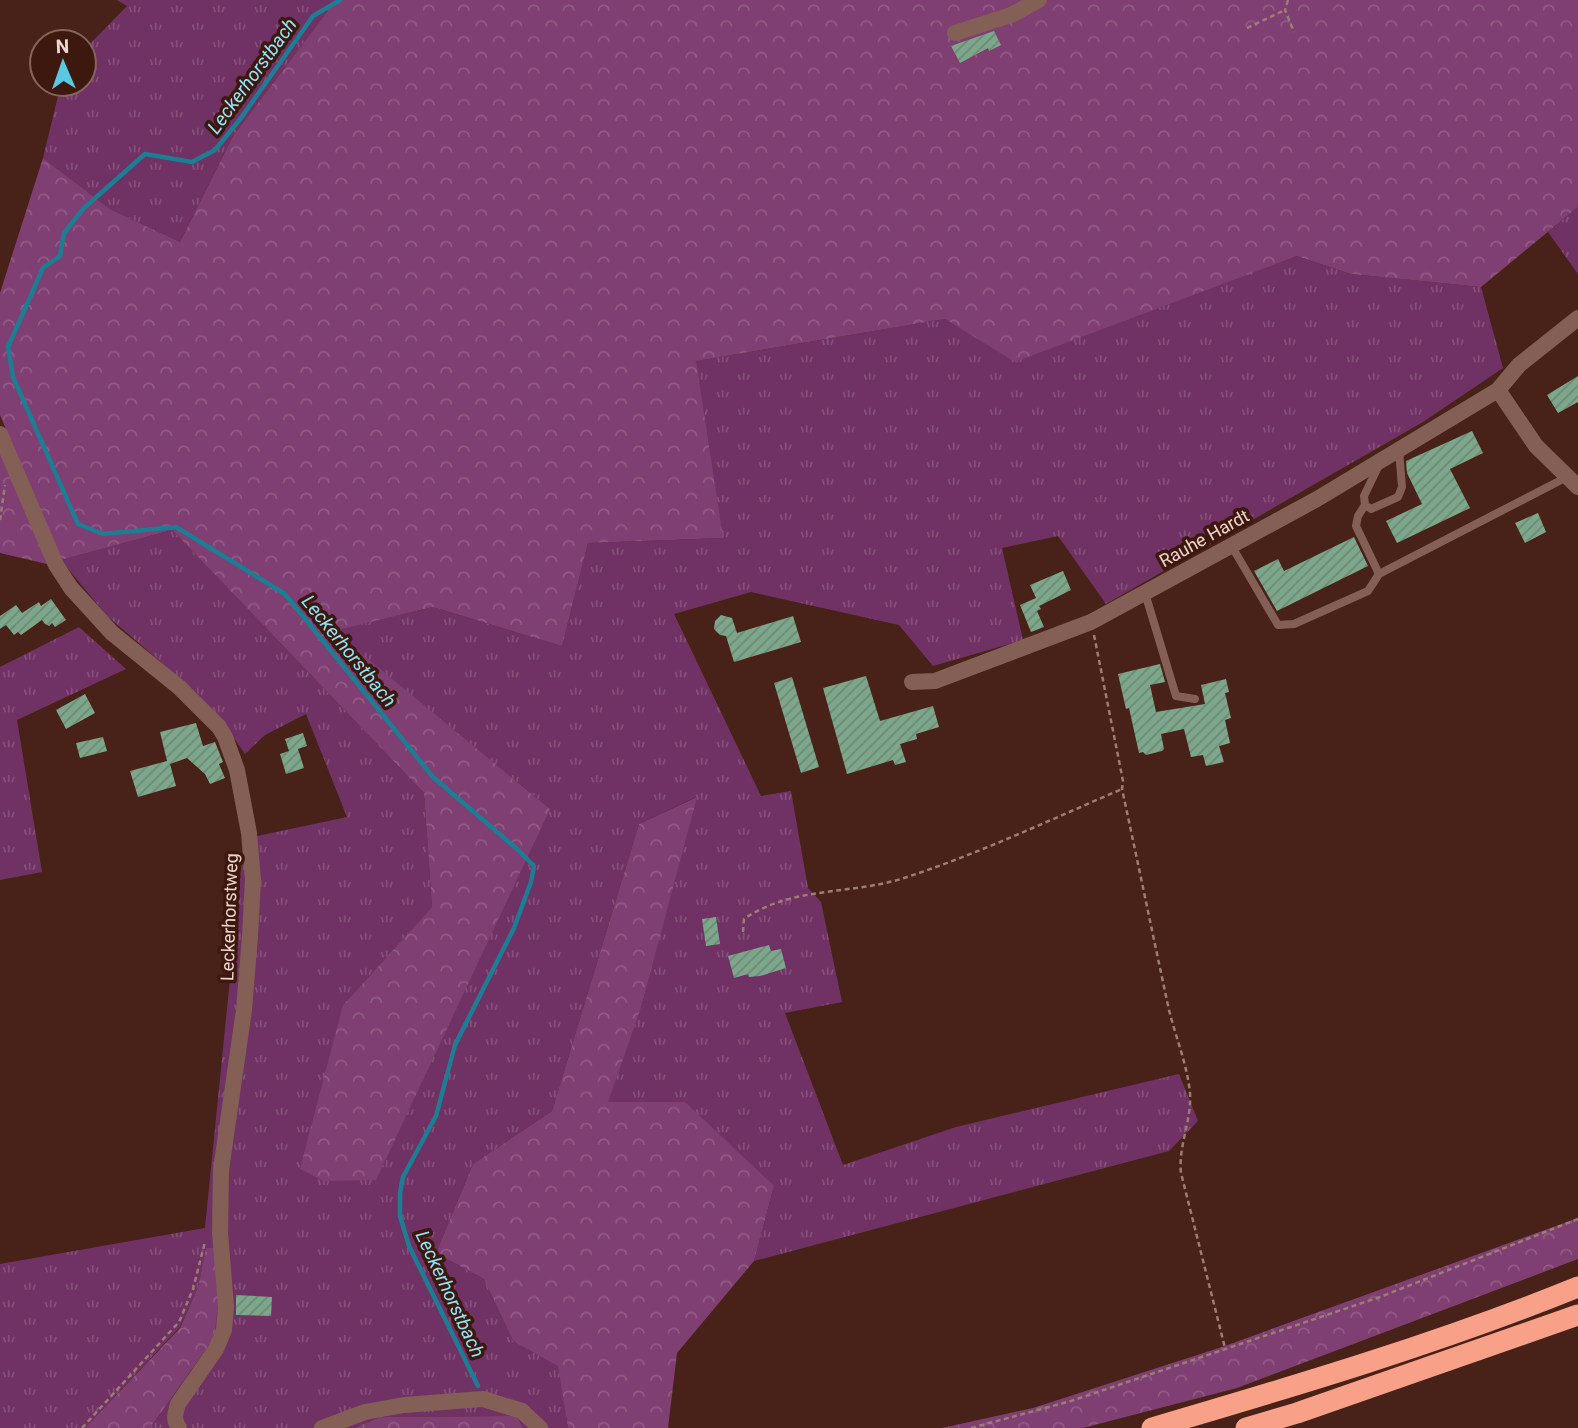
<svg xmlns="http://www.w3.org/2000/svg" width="1578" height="1428" viewBox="0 0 1578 1428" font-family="Roboto,sans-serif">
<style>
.grass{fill:url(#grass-tufts)}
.forest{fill:url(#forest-crowns)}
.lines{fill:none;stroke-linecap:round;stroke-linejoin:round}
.stream{stroke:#1b7e92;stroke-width:4.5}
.building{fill:url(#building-hatch)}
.path{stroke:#9c7c73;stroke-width:2.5;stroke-dasharray:5 3.5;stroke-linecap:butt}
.lane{stroke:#845f55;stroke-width:8}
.street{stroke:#845f55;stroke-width:16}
.highway{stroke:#f9a088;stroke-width:21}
.labels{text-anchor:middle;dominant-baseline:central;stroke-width:7;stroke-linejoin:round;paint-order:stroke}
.street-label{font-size:18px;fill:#efd5ce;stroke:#3d180e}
.water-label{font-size:19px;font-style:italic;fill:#92e5f9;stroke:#3d180e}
</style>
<defs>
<pattern id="grass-tufts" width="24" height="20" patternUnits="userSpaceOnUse" patternTransform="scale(1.75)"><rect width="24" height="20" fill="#703264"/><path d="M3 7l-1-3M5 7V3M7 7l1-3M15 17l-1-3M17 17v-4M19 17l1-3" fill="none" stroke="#854f79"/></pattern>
<pattern id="forest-crowns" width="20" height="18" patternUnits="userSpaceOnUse" patternTransform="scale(1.75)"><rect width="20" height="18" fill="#803f72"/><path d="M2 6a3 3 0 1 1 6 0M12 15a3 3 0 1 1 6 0" fill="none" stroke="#925a85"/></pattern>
<pattern id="building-hatch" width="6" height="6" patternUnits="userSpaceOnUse" patternTransform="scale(1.75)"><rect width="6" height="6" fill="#7da78b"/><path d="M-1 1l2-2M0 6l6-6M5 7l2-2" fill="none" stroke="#6d8874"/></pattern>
</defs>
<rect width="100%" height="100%" fill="#482218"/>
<!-- grass -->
<path class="grass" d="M117,0H336L233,136L180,242L110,209L43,158L61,84H84V50L127,6Z
M1578,207V274L1548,232Z
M1297,256L1351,274L1481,287L1503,368L1423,422L1106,604L1058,536L1002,548L1023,640L933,666L899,625L751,592L674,614L761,796L791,791L808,888L821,902L842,1002L785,1013L843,1165L956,1127L1179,1074L1198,1121L1169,1151L754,1261L774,1186L607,1103L641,1008L696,797L639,824L552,1111L473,1164L436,1253L484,1279L513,1341L559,1366L568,1428H523L517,1416L380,1417L353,1428H150L214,1338L206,1249L198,1287L180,1327L85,1428H0V1264L205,1228L244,839L347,817L306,714L265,735L245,754L224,724L197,693L106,615L61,560L172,530L424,793L432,907L343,1005L550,809L333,631L433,607L562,646L588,543L722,538L695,361L945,319L1015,361Z
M79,627L126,669L17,720L42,872L0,880V667Z"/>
<!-- forest -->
<path class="forest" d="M336,0H1578V207L1481,287L1351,274L1297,256L1015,362L945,319L696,361L723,538L588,543L562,646L433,607L334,631L550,809L376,1180L324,1181L300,1169L343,1005L432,907L424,793L172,530L61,560L0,415V293L43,158L110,209L180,242L233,136Z
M0,445L47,564L0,553Z
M697,797L641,1008L608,1102H685L774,1186L754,1261L677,1353L668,1428H568L558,1366L513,1341L484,1279L436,1253L473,1164L552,1111L639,824Z
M1578,1218V1259L1237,1388L1083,1428H942L1033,1408L1222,1347Z
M206,1248H216L219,1295L214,1338L150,1428H85L180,1328L198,1287Z
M517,1416L523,1428H354L380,1417Z"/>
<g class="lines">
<!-- stream -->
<path class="stream" d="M340,0L313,16L241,118L215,150L192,162L145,154L84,208L64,233L60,256L43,268L8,347L13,377L78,524L103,534L176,527L285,594L433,777L517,849L534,866L531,882L514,928L455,1045L436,1116L403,1177L400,1193V1216L409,1246L478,1386"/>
</g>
<!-- building -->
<path class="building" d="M994,31L1001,45L989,51L988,48L960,63L951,46Z
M1578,376V402L1558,413L1547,395Z
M1472,431L1483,453L1450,469L1470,508L1397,543L1386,521L1422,504L1407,473L1406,461Z
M1538,513L1546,532L1525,543L1515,523Z
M1354,537L1368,566L1277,611L1254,571L1278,559L1284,571Z
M1063,571L1071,590L1039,606L1041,609L1037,611L1044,627L1031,632L1020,605L1036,598L1030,585Z
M51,599L66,620L55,627L52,623L49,626L45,624L42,620L21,635L18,632L14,635L6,625L0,629V616L16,605L22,613L39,602L41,606Z
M721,615L732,618L737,633L793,616L801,642L734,662L726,636L720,635L714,629L715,621Z
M1160,664L1165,682L1150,685L1156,712L1205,704L1201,685L1226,679L1229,692L1225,693L1231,718L1225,720L1230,743L1219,746L1224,762L1206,766L1203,755L1191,757L1184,729L1161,734L1164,749L1162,751L1146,755L1143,752L1139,753L1129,708L1126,709L1118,674Z
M866,676L880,721L933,706L939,727L916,734L917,739L900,744L906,762L895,765L893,760L847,774L823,688Z
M792,677L819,767L801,773L774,683Z
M85,694L95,713L66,729L56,710Z
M196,723L203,746L215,742L223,762L219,764L225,778L210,784L205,774L187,758L170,764L176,786L138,797L130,771L167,761L160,732Z
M303,733L307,746L298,749L304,768L286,774L280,754L289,751L285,739Z
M103,737L107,751L80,758L76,743Z
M716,917L720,944L706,946L702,919Z
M769,945L771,951L781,949L786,968L760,976L749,977L748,974L734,978L728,956Z
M236,1295L272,1297L271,1316L236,1315Z"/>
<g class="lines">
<!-- path -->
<path class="path" d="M1288,0L1285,10L1294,32
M1247,28L1285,10
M0,520L5,485
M1094,635L1123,781L1122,789C1138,863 1153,936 1169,1010C1176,1038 1187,1064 1190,1093C1192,1120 1178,1146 1181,1173L1225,1348
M743,932L744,919C792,886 851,895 904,878C978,854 1050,820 1122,789
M82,1428L179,1322L193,1289L205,1242
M971,1428L1071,1401L1380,1297L1578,1219"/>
<!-- lane -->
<path class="lane" d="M1378,467L1364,496L1365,505L1371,509L1398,497L1402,487L1399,450
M1365,505L1358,516L1356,526L1379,574
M1231,545L1278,625L1294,624L1368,591L1379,574L1567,477
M1145,593L1176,696L1195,699"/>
<!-- street -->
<path class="street" d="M955,33L1011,15L1039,0
M1498,390L1536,446L1578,487
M0,434L56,565L71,588L112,633L180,688L219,727L225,737L237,770L249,833L253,880L250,936L244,1010L221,1170L220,1233L226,1306L224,1330L216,1349L178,1404C175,1414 173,1420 179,1428
M912,682L935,681L1091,622L1317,499L1498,390L1519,365L1578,318
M322,1428L365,1412L404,1405L483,1399L522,1411L540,1428"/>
<!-- highway -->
<path class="highway" d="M1152,1428C1295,1386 1440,1343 1578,1287
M1246,1428L1297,1413L1578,1315"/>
</g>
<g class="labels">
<!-- street labels -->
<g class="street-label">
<text transform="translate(1204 538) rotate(-29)">Rauhe Hardt</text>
<text transform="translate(229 917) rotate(-88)">Leckerhorstweg</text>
</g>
<!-- water labels -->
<g class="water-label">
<text transform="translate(252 76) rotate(-54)">Leckerhorstbach</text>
<text transform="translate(349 651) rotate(51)">Leckerhorstbach</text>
<text transform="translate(450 1294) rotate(65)">Leckerhorstbach</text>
</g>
</g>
<!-- north arrow -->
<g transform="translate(63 63) rotate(358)"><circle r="33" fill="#3d180e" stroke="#84645b" stroke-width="2"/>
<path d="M0-5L12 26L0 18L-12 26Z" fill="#58c9e3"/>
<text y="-10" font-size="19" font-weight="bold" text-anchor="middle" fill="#efd5ce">N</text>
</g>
</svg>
